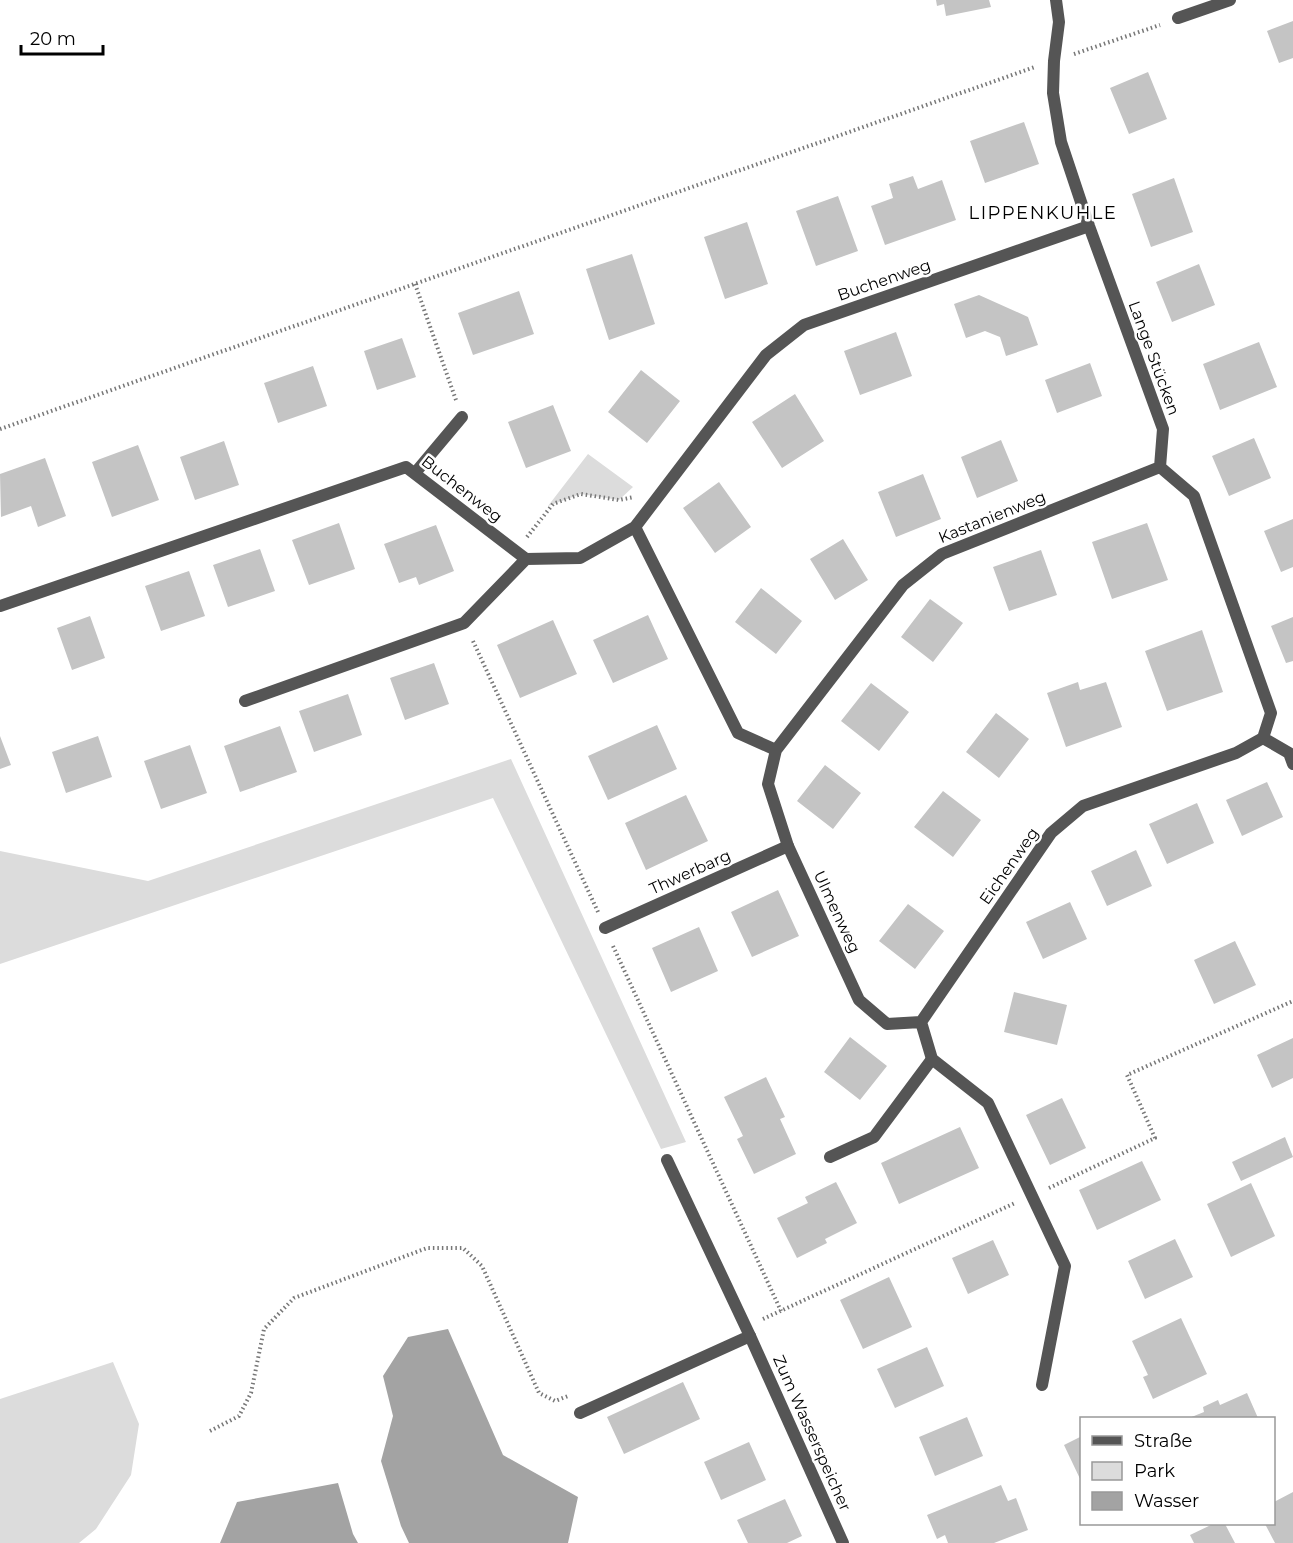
<svg xmlns="http://www.w3.org/2000/svg" width="1293" height="1543" viewBox="0 0 1293 1543" font-family="Montserrat,sans-serif">
<style>
.green{fill:#dcdcdc}
.water{fill:#a3a3a3}
.building{fill:#c4c4c4}
.lines{fill:none;stroke-linecap:round;stroke-linejoin:round}
.path{stroke:#777;stroke-width:4;stroke-dasharray:1.5 3;stroke-linecap:butt}
.lane{stroke:#555;stroke-width:12}
.street{stroke:#555;stroke-width:12}
.labels{text-anchor:middle;dominant-baseline:central;stroke-width:5;stroke-linejoin:round;paint-order:stroke}
.street-label{font-size:16px;fill:#000;stroke:#fff}
.neighbourhood-label{font-size:18px;letter-spacing:1.5px;fill:#000;stroke:#fff}
</style>
<rect width="100%" height="100%" fill="#fff"/>
<!-- green -->
<path class="green" d="M588,454L633,487L619,500L581,494L548,506Z
M511,759L686,1142L661,1149L493,798L0,964V851L148,881Z
M113,1362L139,1424L131,1475L96,1529L79,1543H0V1399Z"/>
<!-- water -->
<path class="water" d="M448,1329L503,1455L578,1497L568,1543H409L401,1526L381,1461L393,1416L383,1376L408,1337Z
M338,1483L353,1534L358,1543H220L237,1502Z"/>
<!-- building -->
<path class="building" d="M936,0H989L991,7L946,16L944,4L937,6Z
M1293,21V58L1279,63L1267,31Z
M1148,72L1167,119L1129,134L1110,88Z
M1024,122L1039,164L985,183L970,141Z
M913,176L918,189L942,180L956,220L885,245L871,206L893,198L889,184Z
M1174,178L1193,232L1151,247L1132,194Z
M838,196L858,251L816,266L796,211Z
M747,222L768,284L725,299L704,237Z
M632,254L655,324L609,340L586,269Z
M1199,264L1215,305L1172,322L1156,282Z
M519,291L534,334L473,355L458,313Z
M979,295L1028,317L1038,345L1006,356L1000,337L985,331L966,338L954,304Z
M896,332L912,376L860,395L844,351Z
M402,338L416,377L377,390L364,351Z
M1259,342L1277,387L1220,410L1203,364Z
M1090,363L1102,396L1057,413L1045,380Z
M313,366L327,406L278,423L264,383Z
M641,370L680,401L647,443L608,412Z
M795,394L824,441L782,468L752,422Z
M553,405L571,451L526,468L508,422Z
M1254,438L1271,478L1229,496L1212,456Z
M1001,440L1018,481L977,498L961,457Z
M224,441L239,485L195,500L180,457Z
M138,445L159,500L112,517L92,462Z
M45,458L66,516L38,527L31,506L1,517L0,474Z
M923,474L941,519L896,537L878,492Z
M719,482L751,527L715,553L683,508Z
M1293,519V567L1281,572L1264,531Z
M339,523L355,569L309,585L292,540Z
M1147,523L1168,580L1112,599L1092,542Z
M436,525L454,571L419,585L416,577L399,583L384,544Z
M843,539L868,580L835,600L810,559Z
M260,549L275,591L228,607L213,565Z
M1041,550L1057,595L1009,611L993,567Z
M189,571L205,616L161,631L145,586Z
M761,588L802,621L776,654L735,622Z
M930,599L963,623L933,662L901,637Z
M648,615L668,659L613,683L593,640Z
M90,616L105,658L72,670L57,628Z
M1293,617V661L1286,663L1271,626Z
M553,620L577,674L520,698L497,645Z
M1202,630L1223,692L1167,711L1145,651Z
M434,663L449,704L405,720L390,678Z
M1078,682L1080,690L1106,682L1122,727L1066,747L1047,693Z
M871,683L909,712L879,751L841,721Z
M348,694L362,735L314,752L299,711Z
M996,713L1029,739L999,778L966,752Z
M657,725L677,769L608,800L588,756Z
M280,726L297,772L240,792L224,746Z
M0,736L11,765L0,769Z
M98,736L112,777L66,793L52,752Z
M190,745L207,793L161,809L144,761Z
M825,765L861,793L833,829L797,801Z
M1267,782L1283,817L1242,836L1226,800Z
M943,791L981,820L953,857L914,827Z
M686,795L708,841L646,870L625,823Z
M1197,803L1214,843L1167,864L1149,824Z
M1136,850L1152,886L1107,906L1091,871Z
M778,890L799,936L752,957L731,912Z
M1070,902L1087,939L1043,959L1026,922Z
M908,904L944,931L915,969L879,941Z
M699,927L718,971L671,992L652,948Z
M1235,941L1256,985L1214,1004L1194,960Z
M1014,992L1067,1005L1057,1045L1004,1032Z
M850,1037L887,1066L860,1100L824,1072Z
M1293,1038V1078L1272,1088L1257,1055Z
M766,1077L785,1117L780,1119L796,1154L754,1174L737,1139L743,1136L724,1097Z
M1062,1098L1086,1148L1050,1165L1026,1115Z
M960,1127L979,1168L899,1204L881,1163Z
M1285,1137L1293,1157L1241,1181L1232,1162Z
M1142,1161L1161,1200L1097,1230L1079,1190Z
M836,1182L857,1223L825,1239L827,1243L797,1258L777,1218L808,1203L805,1197Z
M1251,1183L1275,1236L1231,1257L1207,1204Z
M1175,1239L1193,1277L1145,1299L1128,1261Z
M993,1240L1009,1275L968,1294L952,1258Z
M889,1277L912,1327L863,1349L840,1300Z
M1181,1318L1207,1374L1153,1399L1143,1377L1148,1375L1132,1341Z
M927,1347L944,1386L895,1408L877,1369Z
M683,1382L700,1419L624,1454L607,1417Z
M1247,1393L1258,1418H1189L1204,1412L1203,1407L1218,1400L1220,1405Z
M967,1417L983,1456L935,1476L919,1437Z
M1082,1436V1483L1064,1445Z
M749,1442L766,1480L721,1500L704,1462Z
M1001,1485L1008,1501L1016,1498L1028,1530L994,1543H948L945,1535L937,1539L927,1515Z
M1293,1492V1543H1275L1265,1524H1274V1502Z
M785,1499L802,1536L787,1543H748L737,1520Z
M1213,1524H1225L1235,1543H1194L1190,1535Z"/>
<g class="lines">
<!-- path -->
<path class="path" d="M1074,54L1160,25
M415,284L456,400
M0,429L1035,67
M527,537L553,504L581,494L619,500L634,497
M473,641L598,912
M613,946L781,1311
M1049,1188L1155,1138L1127,1075L1293,1001
M763,1319L1015,1203
M210,1431L239,1416L251,1393L264,1329L294,1298L427,1248H463L482,1266L539,1393L555,1401L568,1396"/>
<!-- lane -->
<path class="lane" d="M415,473L462,417
M1263,738L1289,753L1293,764
M605,928L788,846
M830,1157L874,1137L932,1059
M580,1413L750,1336L667,1160"/>
<!-- street -->
<path class="street" d="M1056,0L1059,22L1054,61L1053,93L1061,142L1089,226L1163,429L1160,467
M1178,18L1230,0
M635,527L766,355L804,325L1089,226
M526,559L580,558L635,527L738,733L776,750L768,784L788,846L859,1000L887,1024L921,1022
M0,606L406,467L526,559
M245,701L464,623L526,559
M776,750L903,585L942,554L1160,467
M921,1022L1051,833L1083,806L1236,753L1263,738L1271,713L1194,496L1160,467
M921,1022L932,1059L988,1103L1065,1266L1042,1385
M750,1336L843,1543"/>
</g>
<g class="labels">
<!-- street labels -->
<g class="street-label">
<text transform="translate(884 280) rotate(-19)">Buchenweg</text>
<text transform="translate(1154 358) rotate(70)">Lange Stücken</text>
<text transform="translate(462 489) rotate(38)">Buchenweg</text>
<text transform="translate(992 517) rotate(-22)">Kastanienweg</text>
<text transform="translate(1009 866) rotate(-55)">Eichenweg</text>
<text transform="translate(690 872) rotate(-24)">Thwerbarg</text>
<text transform="translate(837 912) rotate(65)">Ulmenweg</text>
<text transform="translate(812 1433) rotate(66)">Zum Wasserspeicher</text>
</g>
<!-- neighbourhood labels -->
<g class="neighbourhood-label">
<text x="1043" y="213">LIPPENKUHLE</text>
</g>
</g>
<!-- legend -->
<rect x="1080" y="1417" width="195" height="108" fill="#ffffff" stroke="#999999" stroke-width="1.5"/>
<rect x="1092" y="1436" width="30" height="9" fill="#555555" stroke="#999999" stroke-width="1.5"/>
<text x="1134" y="1447" font-size="18" fill="#000000">Straße</text>
<rect x="1092" y="1462" width="30" height="18" fill="#dcdcdc" stroke="#999999" stroke-width="1.5"/>
<text x="1134" y="1477" font-size="18" fill="#000000">Park</text>
<rect x="1092" y="1492" width="30" height="18" fill="#a3a3a3" stroke="#999999" stroke-width="1.5"/>
<text x="1134" y="1507" font-size="18" fill="#000000">Wasser</text>
<!-- scale -->
<path d="M21 45v9h82v-9" fill="none" stroke="#000000" stroke-width="3"/>
<text x="30" y="45" font-size="18" fill="#000000" stroke="#ffffff" stroke-width="4.5" paint-order="stroke">20 m</text>
</svg>
